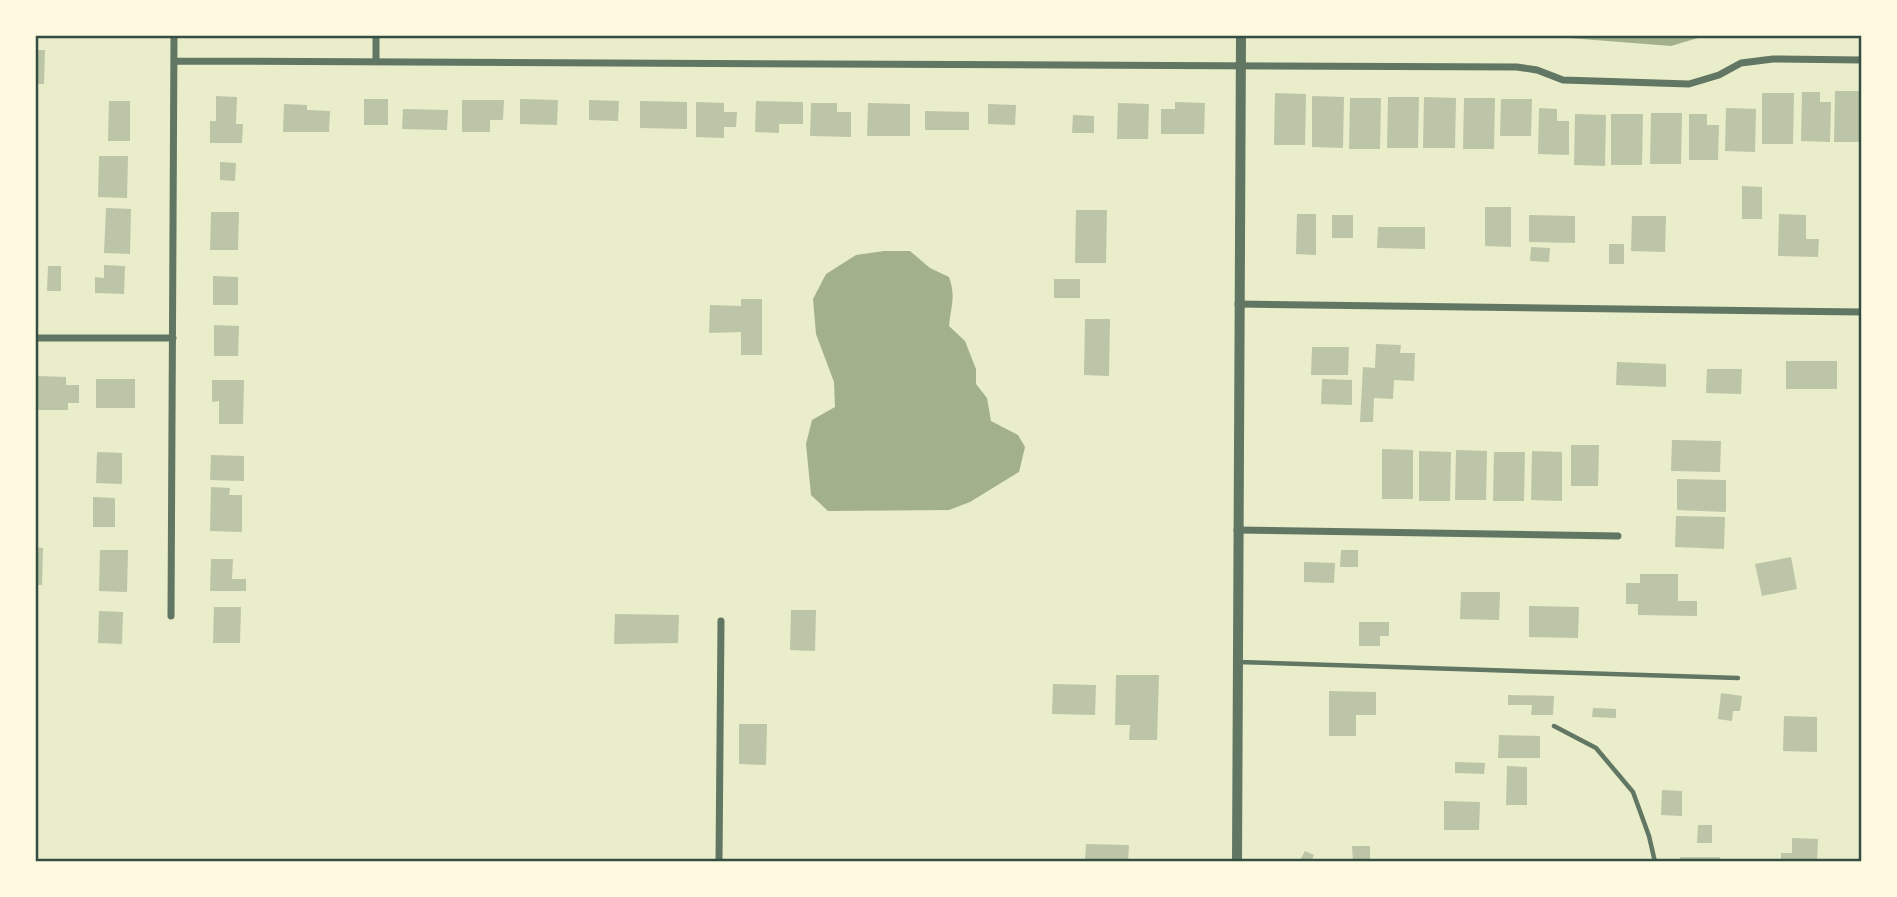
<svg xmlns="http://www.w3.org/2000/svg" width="1897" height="897" viewBox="0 0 1897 897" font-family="'Crimson Pro',serif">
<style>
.water{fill:#a3b18a}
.building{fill:#bcc5a7}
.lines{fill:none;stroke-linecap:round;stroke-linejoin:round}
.service{stroke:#617663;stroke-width:4.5}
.minor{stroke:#617663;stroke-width:7}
.tertiary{stroke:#617663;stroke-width:10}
.neatline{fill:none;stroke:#344e41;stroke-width:2.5}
</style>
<rect width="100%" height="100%" fill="#e9edc9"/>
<!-- water -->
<path class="water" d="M1566,35H1708L1671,46L1569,38Z
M884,251H910L930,268L949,277C956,296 951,306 949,326L965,341L976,369V384L987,398L991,421L1018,435L1025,447L1019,472L970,502L949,510L828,511L811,495L806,444L812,420L835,407L834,382L816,334L813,299L826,274L856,255Z"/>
<!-- building -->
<path class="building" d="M35,50H45L44,84H35Z
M1835,91H1862V142H1834Z
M1802,92H1820V102H1831L1830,142L1801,141Z
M1275,93L1306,94L1305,145H1274Z
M1762,93H1794L1793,144H1762Z
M216,96L237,97L236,124H243L242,143H210V121H216Z
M1312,96L1344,97L1343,148L1312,147Z
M1388,97H1419L1418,148H1387Z
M1424,97L1456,98L1455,148H1423Z
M1350,98H1381L1380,149H1349Z
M1464,98H1495L1494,149H1463Z
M364,99H388V125H364Z
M520,99L558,100L557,125L520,124Z
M1501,99H1532L1531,136H1500Z
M462,100H504L503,120H490V132H462Z
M589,100L619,101L618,121L589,120Z
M109,101H130V141H108Z
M640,101L687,102V129L640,128Z
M756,101L803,102V124H779V133L755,132Z
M696,102L724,103V112H737L736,127H724V138L696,137Z
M1175,102L1205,103L1204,134H1161V109H1175Z
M811,103H837V112H851V137L810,136Z
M868,103L910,104V136H867Z
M1118,103L1149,104L1148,139H1117Z
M284,104L307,105V110L330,111L329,132H283Z
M988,104L1016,105L1015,125L988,124Z
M1539,108L1557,109V121H1569V155L1538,154Z
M1726,108L1756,109L1755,152L1725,151Z
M403,109L448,110L447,130L402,129Z
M925,111L969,112V130H925Z
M1651,113H1682L1681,164H1650Z
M1575,114L1606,115L1605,166L1574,165Z
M1611,114H1643L1642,165H1611Z
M1689,114H1707V125H1719L1718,160H1689Z
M1073,115L1094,116V133H1072Z
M99,156H128L127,198L98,197Z
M220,162L236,163L235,181L220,180Z
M1742,186L1762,187V219H1742Z
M1485,207H1511V247L1485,246Z
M106,208L131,209L130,254L104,253Z
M1076,210H1107L1106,263H1075Z
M211,212H239L238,250H210Z
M1297,214H1316V255L1296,254Z
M1779,214L1806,215V239H1819L1818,257L1778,256Z
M1332,215H1353V238H1332Z
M1529,215L1575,216V243L1529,242Z
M1632,216H1666L1665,252L1631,251Z
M1378,227H1425V249L1377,248Z
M1609,244H1624V264H1609Z
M1531,247L1550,248L1549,262L1530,261Z
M104,265L125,266L124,294L95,293V277L104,278Z
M48,266H61V291H47Z
M213,276L238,277V305H213Z
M1054,279H1080V298H1054Z
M741,299H762V355H741V332L709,333L710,305L741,306Z
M1085,319H1110L1109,376L1084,375Z
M214,325L239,326L238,356H214Z
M1376,344L1401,345L1400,353H1415L1414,381L1394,380L1393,399L1374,398L1373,422H1360L1363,367L1375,368Z
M1312,347H1349L1348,375H1311Z
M1786,361H1837V389H1786Z
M1617,362L1666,364V387L1616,385Z
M1707,369H1742L1741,394L1706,393Z
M38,376L66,377V385H79V403H68V410H37Z
M96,379H135V408H96Z
M1322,379L1352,380V405L1321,404Z
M212,380H244L243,424H219V401L212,402Z
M1672,440L1721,441L1720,472L1671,471Z
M1571,445H1599L1598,486H1571Z
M1382,449L1413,450V499H1382Z
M1456,450L1487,451L1486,500H1455Z
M1419,451L1451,452L1450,501H1419Z
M1532,451L1562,452V501L1531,500Z
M97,452L122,453V484L96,483Z
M1494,452H1525L1524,501H1493Z
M211,455L244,456V481L210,480Z
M1677,479L1726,480V512L1677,510Z
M211,487L230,488L229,495H242V532L210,531Z
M93,497L115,498V527H93Z
M1676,516L1725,517L1724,549L1675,547Z
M35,547L43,548L42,585H35Z
M100,550H128L127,592L99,591Z
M1341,550H1358V567H1340Z
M1791,557L1797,589L1762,596L1755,564Z
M211,559H233L232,579H246V591H210Z
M1304,562L1335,563L1334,583L1304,582Z
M1640,574H1678V601H1697V616L1638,615V604H1626V583H1640Z
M1461,592H1500L1499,620L1460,619Z
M1529,606L1579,607L1578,638L1529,637Z
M214,607H241L240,643H213Z
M791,610H816L815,651L790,650Z
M99,611L123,612L122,644L98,643Z
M615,614L679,615L678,643L614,644Z
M1359,622H1389V636H1380V646H1359Z
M1116,675H1159L1157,740H1129L1130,725H1115Z
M1053,684L1096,685L1095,715L1052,714Z
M1329,691L1376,692V715H1356V736H1329Z
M1721,693L1742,696L1740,711H1733L1732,721L1718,719Z
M1508,695L1554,696L1553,715H1531L1532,705H1508Z
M1593,708L1616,709V718L1592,717Z
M1784,716L1817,717V752L1783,751Z
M739,724H767L766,765L739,764Z
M1499,735L1540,736V758H1498Z
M1455,762L1485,763L1484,774L1455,773Z
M1507,766L1527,767V805H1506Z
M1662,790L1682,791V816L1661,815Z
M1444,801L1480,802L1479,830H1444Z
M1698,825H1712V843H1697Z
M1792,838L1818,839L1817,862H1781V853H1792Z
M1086,844L1129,845L1128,862H1085Z
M1352,846H1370V862H1353Z
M1305,851L1314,855L1311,862H1299Z
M1680,857H1720V862H1680Z"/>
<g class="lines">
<!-- service -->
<path class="service" d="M1238,662L1738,678
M1554,726L1596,748L1633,792L1649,836L1655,862"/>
<!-- minor -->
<path class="minor" d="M376,35V61
M174,61L1517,67L1537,70L1563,80L1689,84L1719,75L1741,63L1773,59L1862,60
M1238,304L1862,312
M35,338H173
M1237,530L1618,536
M171,616L174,35
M719,862L721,621"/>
<!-- tertiary -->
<path class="tertiary" d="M1237,862L1241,35"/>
</g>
<!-- border -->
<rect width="1897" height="897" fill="none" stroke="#fefae0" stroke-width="74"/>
<rect x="37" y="37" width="1823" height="823" class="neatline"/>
</svg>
